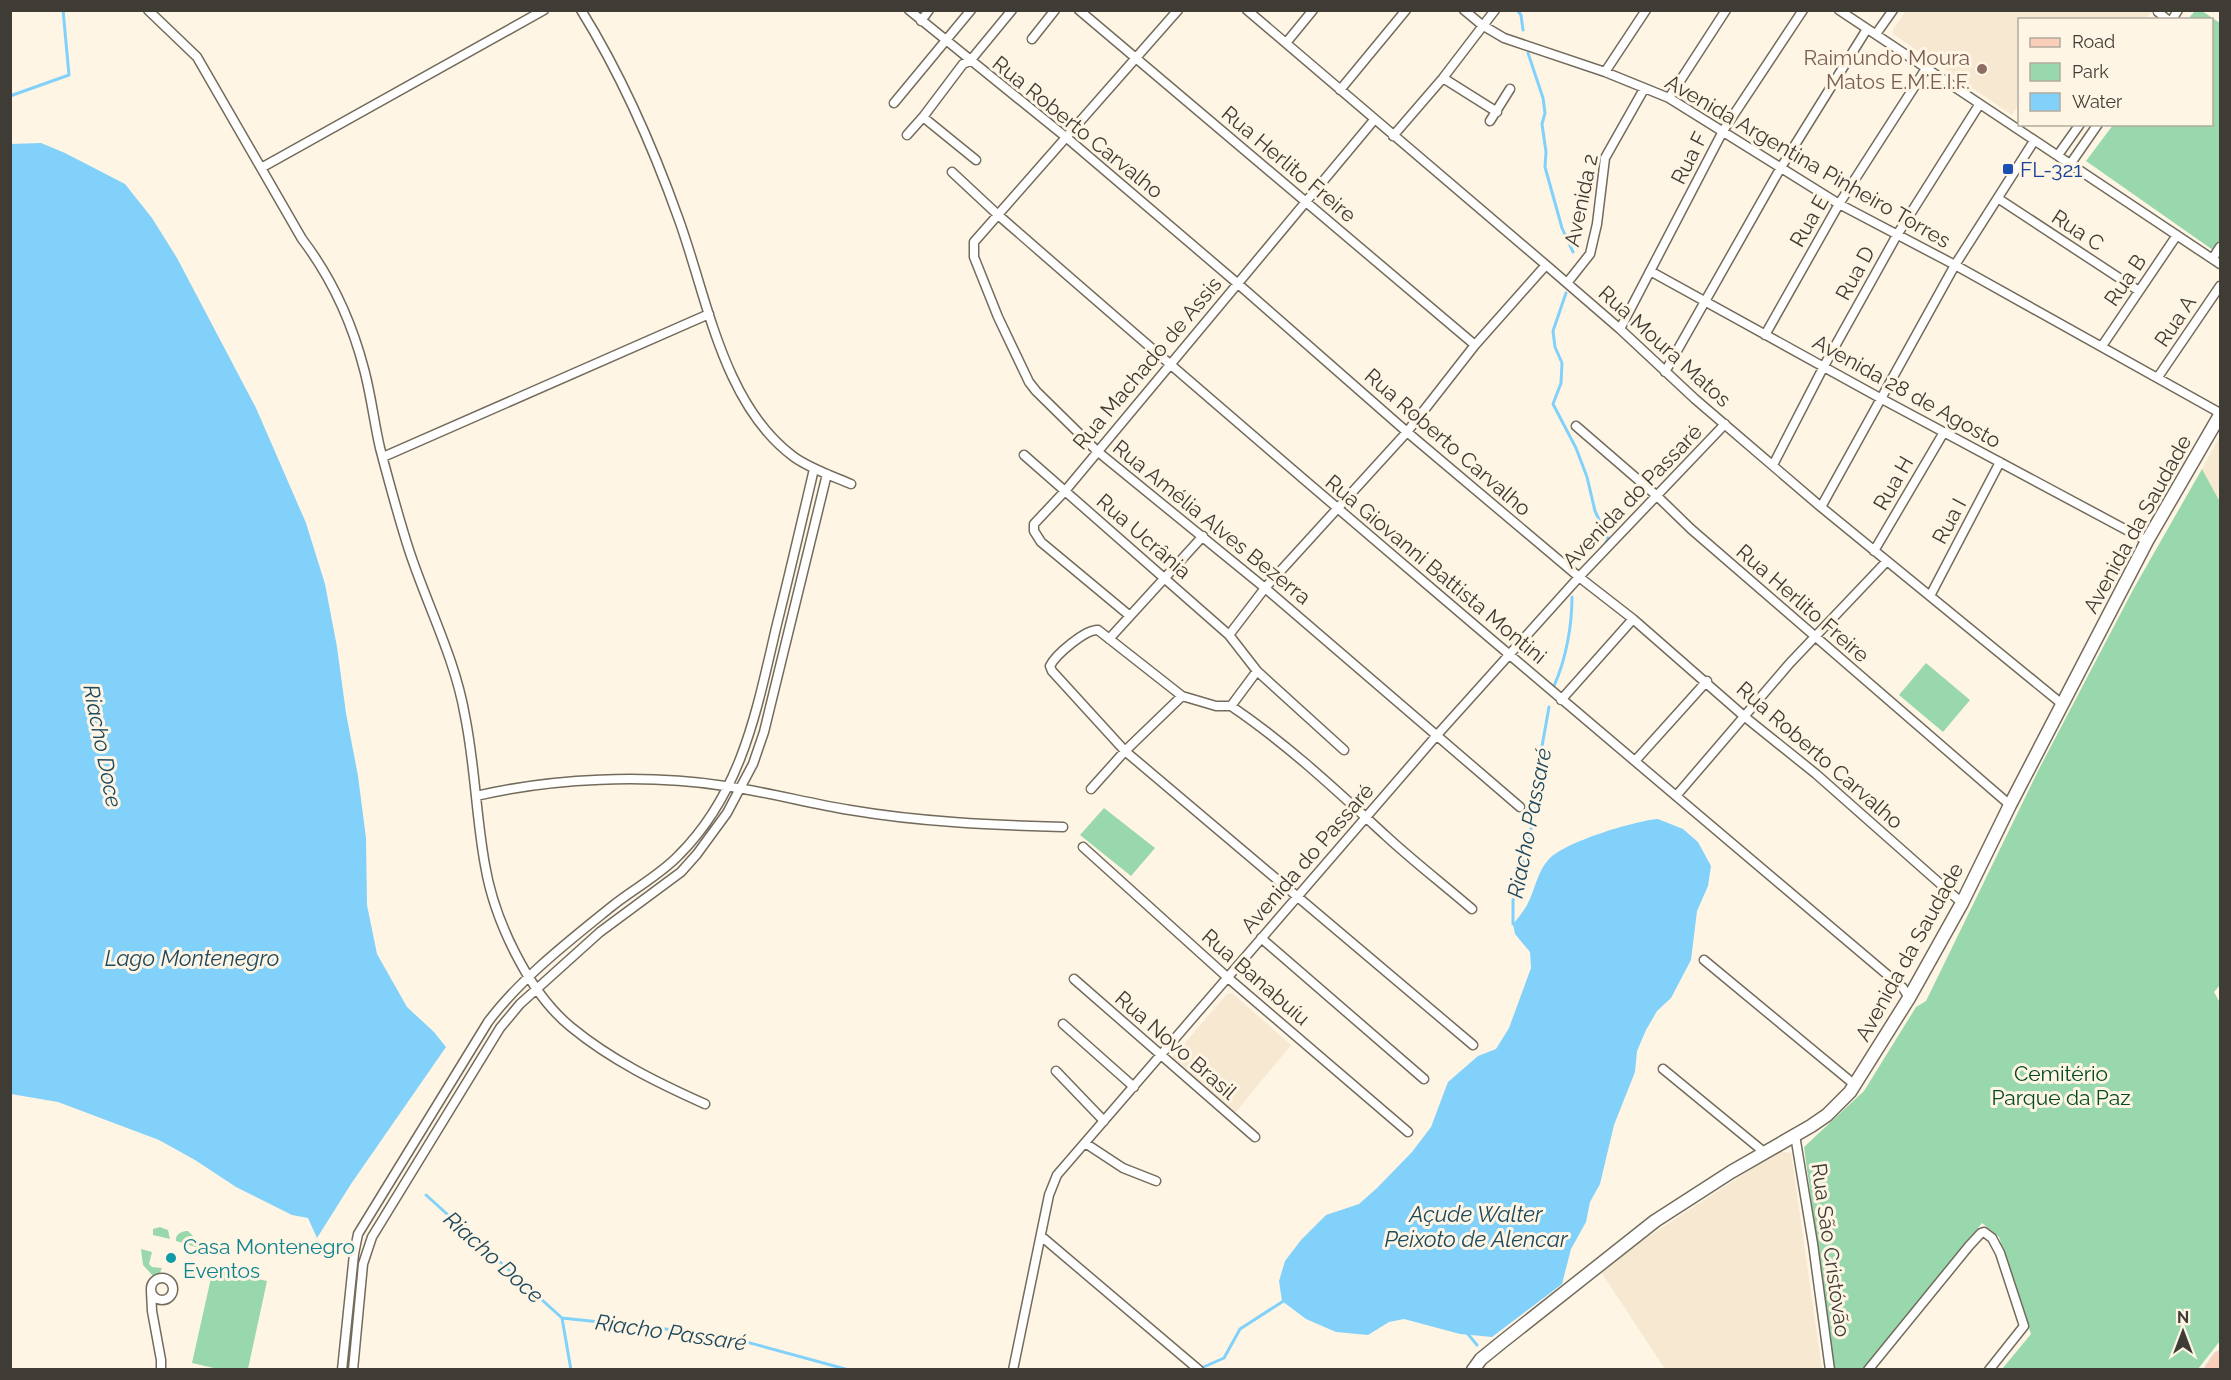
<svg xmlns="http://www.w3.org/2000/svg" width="2231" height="1380" viewBox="0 0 2231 1380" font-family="Raleway,sans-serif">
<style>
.built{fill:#f6e8d1}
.green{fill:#99d8ac}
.water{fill:#81d1fb}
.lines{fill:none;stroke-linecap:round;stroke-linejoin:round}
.stream{stroke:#81d1fb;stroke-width:3}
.street-casing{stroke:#736b5c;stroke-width:11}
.secondary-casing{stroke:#736b5c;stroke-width:15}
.primary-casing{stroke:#dcdcdb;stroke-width:16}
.street{stroke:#fff;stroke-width:8}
.secondary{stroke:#fff;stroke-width:12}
.primary{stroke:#fbceb9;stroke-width:14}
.education-dot{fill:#8d6e63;stroke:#fff5e4;stroke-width:2}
.transit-dot{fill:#1a4fb4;stroke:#fff5e4;stroke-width:2}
.culture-dot{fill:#0f9aa8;stroke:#fff5e4;stroke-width:2}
.labels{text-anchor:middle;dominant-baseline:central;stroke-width:6;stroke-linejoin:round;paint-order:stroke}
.education-label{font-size:21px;fill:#785e54;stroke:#fff5e4;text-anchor:end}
.street-label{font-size:21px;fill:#3f3b35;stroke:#fff5e4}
.transit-label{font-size:21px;fill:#164399;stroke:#fff5e4;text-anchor:start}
.park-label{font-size:21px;fill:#004a24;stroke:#fff5e4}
.culture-label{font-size:21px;fill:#0d838f;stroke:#fff5e4;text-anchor:start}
.water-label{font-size:22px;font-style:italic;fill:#1d495f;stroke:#fff5e4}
</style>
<rect width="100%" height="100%" fill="#fff5e4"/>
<!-- built -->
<path class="built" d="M1906,11V10L2152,11L2146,19L2020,20L2019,104L2012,115L1893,34V29Z
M2220,436V502L2202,469Z
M1232,993L1291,1045L1235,1113L1171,1059L1227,994Z
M1779,1151L1791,1153L1822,1369H1665L1599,1269Z"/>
<!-- green -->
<path class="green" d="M2195,11H2202L2220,23V255L2086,161L2113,125L2212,124V20L2188,19Z
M2202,469L2220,502V985L2214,992L2220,1003V1341L2198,1369H2002L2031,1334L1999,1237L1982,1223L1864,1369H1834L1804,1147L1864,1091L1916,1007L1926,1001L2038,771L2134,588Z
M1926,663L1970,700L1943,732L1899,695Z
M1104,808L1155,848L1131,876L1080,835Z
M160,1227L168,1230L170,1239L153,1235V1229Z
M188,1231L199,1242V1248L176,1241C175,1234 182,1231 188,1231Z
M141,1249L152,1252L149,1264L152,1267L162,1268L159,1275L153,1276L143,1265Z
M213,1269L267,1281L248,1369H218L192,1363Z"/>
<!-- water -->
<path class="water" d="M41,143L65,153L125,184L152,218L177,258L256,408L306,523L325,584L337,647L346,713L358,776L366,838L367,905L377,954L407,1007L434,1032L446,1047L351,1184L317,1238L308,1218L292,1215L236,1187L195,1160L159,1140L58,1102L11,1094L10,144Z
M1658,819L1683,829L1698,842L1711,866L1708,886L1697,911L1691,960L1671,998L1657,1011L1646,1030L1637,1051L1635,1072L1614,1125L1600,1184L1590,1202L1586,1222L1571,1249L1562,1284L1492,1337L1460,1334L1404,1319L1389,1322L1368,1335L1336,1332L1306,1319L1282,1301L1279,1281L1285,1261L1301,1240L1326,1215L1359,1204L1377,1188L1412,1152L1431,1127L1448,1082L1478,1056L1496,1049L1509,1028L1531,968L1530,952L1515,934L1513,924C1518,918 1523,912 1527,905C1535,890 1537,872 1549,859C1565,842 1634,821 1658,819Z"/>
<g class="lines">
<!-- stream -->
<path class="stream" d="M1517,10L1521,15L1523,30
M1528,53L1543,98L1545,113L1542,124L1546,152L1545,167L1562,228L1573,252
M10,96L69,75L63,10
M1566,293L1553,331L1555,347L1562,363L1561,383L1553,404L1576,448L1587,477L1595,511L1608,539L1605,544
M1554,686C1566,659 1572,626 1572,597
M1517,925L1513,924V900L1523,881V864L1538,798L1541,752L1549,707
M426,1195L562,1318
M562,1318L721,1335L849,1370
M562,1318L571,1370
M1467,1333L1477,1345
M1199,1369L1224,1358L1240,1329L1285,1300"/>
<!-- street casing -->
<g class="street-casing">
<path id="street" d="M148,10L197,57L302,239C331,277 352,323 364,369C371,395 374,422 380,448C389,482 398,516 409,550C427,605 455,658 465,716C475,765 476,816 485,865C494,919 528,992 571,1027C611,1060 658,1083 705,1104
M581,10C622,76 653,147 679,220C707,297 723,405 794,457C811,469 832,476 851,484
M909,10L1067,138L1237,283L1407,432L1579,577L1633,619L1745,717L1816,774L1962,903
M1079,10L1475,345
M1178,10L974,242V257L998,317L1029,382L1036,391L1097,451L1265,588L1520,807
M1247,10L1546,265L1620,329L1695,399L1821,507L2062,704
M1464,10L1482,25L1504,38L1605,72L1669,98L1839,204L1955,265L2220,413
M1839,10L2220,264
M2158,12L2168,20
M2172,20L2178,10
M921,21L929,10
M1876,34L1893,10
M1032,39L1055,10
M1286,43L1313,10
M1605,72L1646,10
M1443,78L1497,112
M1340,90L1406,10
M1669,98L1726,10
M894,103L971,10
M923,117L976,160
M1490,121L1510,89
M907,135L923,117L963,64L970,61L1012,10
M1393,136L1443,78L1495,10
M2058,155L2080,124
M2071,163L2098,124
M261,168L544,10
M952,172L997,214C1296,475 1599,731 1903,988L1909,998
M1999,199L2139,291
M2213,258L2220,247
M1650,271L1880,398L2147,541
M1567,283L1590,254L1597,224L1605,158L1644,89
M1620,329L1723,131L1803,10
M1765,335L1839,204L1927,67
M2102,346L2177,235
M1665,372L1780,169L1867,29
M2158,377L2220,286
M1576,426L1657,496L1691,529L2010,805
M1024,455L1229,635L1257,671L1231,706
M383,457L709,314
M1773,465L1824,366L1897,235L1979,105
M1821,507L1955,265L2034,141
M1874,551L1944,432
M1930,596L2000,462
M1130,616L1041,542L1034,531V524L1065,491L1374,120
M1229,635L1265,588L1407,432L1475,345L1546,265
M1109,639L1203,536
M1257,671L1344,750
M1561,700L1633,619
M1231,706H1216L1182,696L1098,630C1086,629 1056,654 1050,666L1052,671L1125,751L1473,1045
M1231,706C1287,744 1335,789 1385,835C1413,861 1443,884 1472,909
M1635,761L1707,681
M1091,789L1125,751L1182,696
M476,796C553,778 646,774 725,786C767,792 808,803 850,810C920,822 992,825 1063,827
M1676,796L1790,663L1887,561
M1083,847L1227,977L1408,1132
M1261,938L1424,1079
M1704,960L1855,1085
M1074,979L1255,1137
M1063,1024L1134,1087
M1663,1069L1764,1152
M1056,1071L1104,1121
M1795,1135L1813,1244L1830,1370
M1085,1143L1123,1168L1156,1181
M1041,1236L1199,1370
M151 1289a11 11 0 1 1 22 0a11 11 0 1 1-22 0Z
M151,1291L152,1311L161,1360V1370
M342,1370L354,1254L358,1234L488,1022C520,979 569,941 611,907C633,889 659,876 679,855C743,791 757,708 777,624C790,572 802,520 814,469
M353,1370L363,1264L372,1237L500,1028L520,1004L600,932L681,872L697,854L727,813L753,764L764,732L827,474
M1013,1370L1049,1195L1057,1175L1437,735L1579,577L1725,424
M1868,1370L1969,1246L1981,1233L1984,1232L1992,1238L2000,1253L2024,1326L1989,1370"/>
</g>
<!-- secondary casing -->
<g class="secondary-casing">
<path id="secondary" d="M1473,1370L1481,1359L1502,1342L1655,1221L1731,1172L1811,1126L1827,1115L1850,1092L1909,998L1962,903L2010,805L2147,541L2220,415"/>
</g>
<!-- primary casing -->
<g class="primary-casing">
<path id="primary" d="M2212,1370L2220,1358"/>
</g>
<!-- street -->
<use href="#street" class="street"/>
<!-- secondary -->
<use href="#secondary" class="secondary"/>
<!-- primary -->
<use href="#primary" class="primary"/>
</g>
<!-- markers -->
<circle class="education-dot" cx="1982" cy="69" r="6"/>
<rect class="transit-dot" x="2002" y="163" width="12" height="12" rx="3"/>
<circle class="culture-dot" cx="171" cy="1258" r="6"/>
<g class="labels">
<!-- education labels -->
<g class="education-label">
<text x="1970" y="57">Raimundo Moura<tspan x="1970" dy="24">Matos E.M.E.I.F.</tspan></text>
</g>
<!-- street labels -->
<g class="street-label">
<text transform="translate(1078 127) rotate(39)">Rua Roberto Carvalho</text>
<text transform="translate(1689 158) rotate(-63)">Rua F</text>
<text transform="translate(1808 161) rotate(30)">Avenida Argentina Pinheiro Torres</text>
<text transform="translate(1289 164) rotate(40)">Rua Herlito Freire</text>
<text transform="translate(1581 200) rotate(-78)">Avenida 2</text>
<text transform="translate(1809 221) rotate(-60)">Rua E</text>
<text transform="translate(2078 230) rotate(33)">Rua C</text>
<text transform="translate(1855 273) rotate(-61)">Rua D</text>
<text transform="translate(2125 280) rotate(-56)">Rua B</text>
<text transform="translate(2175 321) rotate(-56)">Rua A</text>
<text transform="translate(1665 346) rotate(42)">Rua Moura Matos</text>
<text transform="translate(1147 363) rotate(-50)">Rua Machado de Assis</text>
<text transform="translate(1907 391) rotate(29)">Avenida 28 de Agosto</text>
<text transform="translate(1448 442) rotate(41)">Rua Roberto Carvalho</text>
<text transform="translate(1893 483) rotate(-60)">Rua H</text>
<text transform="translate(1632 496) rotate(-46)">Avenida do Passaré</text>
<text transform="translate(1949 521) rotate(-62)">Rua I</text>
<text transform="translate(1212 522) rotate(39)">Rua Amélia Alves Bezerra</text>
<text transform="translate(2137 524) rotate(-61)">Avenida da Saudade</text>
<text transform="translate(1144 536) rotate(41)">Rua Ucrânia</text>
<text transform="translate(1436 569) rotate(40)">Rua Giovanni Battista Montini</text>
<text transform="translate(1803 603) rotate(41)">Rua Herlito Freire</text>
<text transform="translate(1820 755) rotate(41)">Rua Roberto Carvalho</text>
<text transform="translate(1307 858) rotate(-49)">Avenida do Passaré</text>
<text transform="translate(1909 952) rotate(-61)">Avenida da Saudade</text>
<text transform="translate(1256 977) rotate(41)">Rua Banabuíu</text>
<text transform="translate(1176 1045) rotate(41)">Rua Novo Brasil</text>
<text transform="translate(1831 1250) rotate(82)">Rua São Cristóvão</text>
</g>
<!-- transit labels -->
<g class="transit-label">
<text x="2020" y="169">FL-321</text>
</g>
<!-- park labels -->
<g class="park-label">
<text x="2061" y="1073">Cemitério<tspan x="2061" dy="24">Parque da Paz</tspan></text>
</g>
<!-- culture labels -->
<g class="culture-label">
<text x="183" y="1246">Casa Montenegro<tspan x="183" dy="24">Eventos</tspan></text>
</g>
<!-- water labels -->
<g class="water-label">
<text transform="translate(103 746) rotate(79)">Riacho Doce</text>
<text transform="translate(1529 823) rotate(-79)">Riacho Passaré</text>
<text x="192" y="958">Lago Montenegro</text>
<text x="1476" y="1214">Açude Walter<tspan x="1476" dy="25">Peixoto de Alencar</tspan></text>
<text transform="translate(494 1257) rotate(42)">Riacho Doce</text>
<text transform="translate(671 1332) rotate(8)">Riacho Passaré</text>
</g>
</g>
<!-- border -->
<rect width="2231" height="1380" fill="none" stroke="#3f3b35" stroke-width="24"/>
<!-- legend -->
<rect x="2018" y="18" width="195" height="108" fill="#fff5e4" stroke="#b2ab9e" stroke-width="1.5"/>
<rect x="2030" y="38" width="30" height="9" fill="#fbceb9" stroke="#b2ab9e" stroke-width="1.5"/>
<text x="2072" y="48" font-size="18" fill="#3f3b35">Road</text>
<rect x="2030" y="63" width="30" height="18" fill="#99d8ac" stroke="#b2ab9e" stroke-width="1.5"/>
<text x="2072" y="78" font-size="18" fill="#3f3b35">Park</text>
<rect x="2030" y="93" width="30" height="18" fill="#81d1fb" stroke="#b2ab9e" stroke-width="1.5"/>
<text x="2072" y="108" font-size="18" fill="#3f3b35">Water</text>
<!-- north arrow -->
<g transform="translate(2183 1332)" stroke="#fff5e4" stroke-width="4.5" paint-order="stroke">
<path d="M0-4.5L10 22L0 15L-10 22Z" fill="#3f3b35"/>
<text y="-9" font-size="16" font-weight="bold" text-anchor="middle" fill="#3f3b35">N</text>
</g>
</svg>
